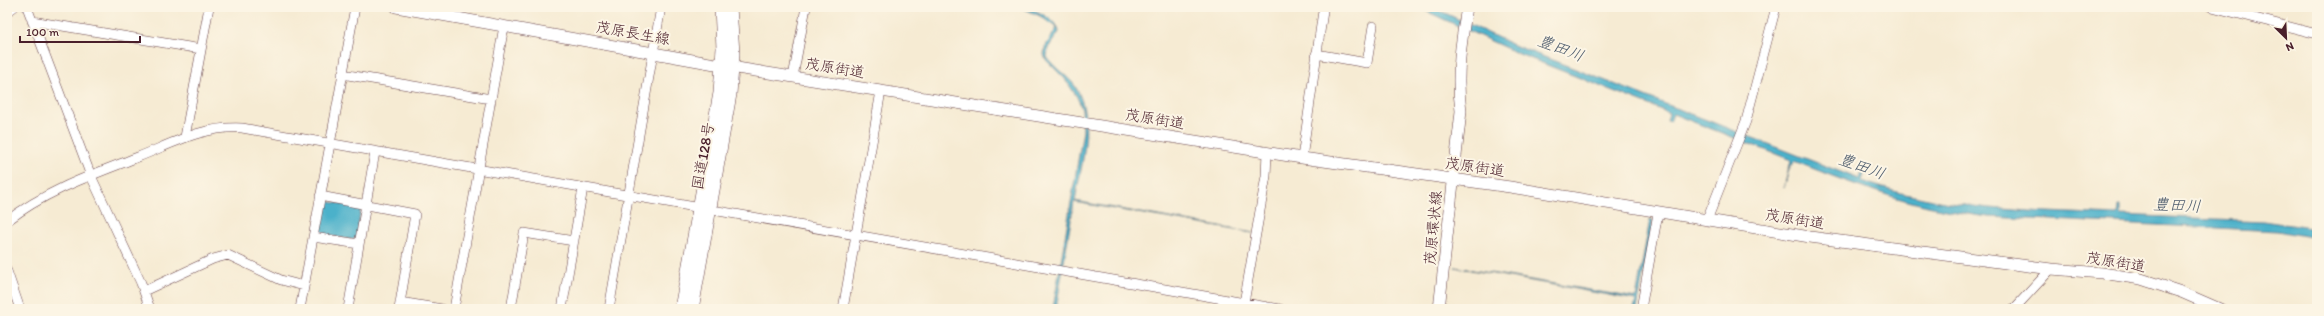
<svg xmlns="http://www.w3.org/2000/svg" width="2324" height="316" viewBox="0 0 2324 316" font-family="Itim,'Klee One',sans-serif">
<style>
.water{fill:#4bb1ca;stroke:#4a687a}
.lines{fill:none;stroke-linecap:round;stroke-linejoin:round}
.minor-casing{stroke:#643e44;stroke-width:10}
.major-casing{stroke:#643e44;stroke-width:12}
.highway-casing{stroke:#643e44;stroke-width:14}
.minor{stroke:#fff;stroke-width:9}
.major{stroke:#fff;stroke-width:11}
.highway{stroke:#fff;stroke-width:13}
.labels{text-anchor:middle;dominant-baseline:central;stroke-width:4;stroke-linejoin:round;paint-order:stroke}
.street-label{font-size:15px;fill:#4a1f2b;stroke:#fcf5e5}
.water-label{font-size:16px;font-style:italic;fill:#4a596b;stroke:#fcf5e5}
</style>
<rect width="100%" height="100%" fill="#fcf5e5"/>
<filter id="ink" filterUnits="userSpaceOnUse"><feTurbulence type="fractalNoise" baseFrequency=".025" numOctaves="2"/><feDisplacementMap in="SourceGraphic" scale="8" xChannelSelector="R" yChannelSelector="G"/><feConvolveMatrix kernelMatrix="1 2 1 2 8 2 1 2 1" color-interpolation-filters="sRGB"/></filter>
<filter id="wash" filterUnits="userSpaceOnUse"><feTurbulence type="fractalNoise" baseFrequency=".012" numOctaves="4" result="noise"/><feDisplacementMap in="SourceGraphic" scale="16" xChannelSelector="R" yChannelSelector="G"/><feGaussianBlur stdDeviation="0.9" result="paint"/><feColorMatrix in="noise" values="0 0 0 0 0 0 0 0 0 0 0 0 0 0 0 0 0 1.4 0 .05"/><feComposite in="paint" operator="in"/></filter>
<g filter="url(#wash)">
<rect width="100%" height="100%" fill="#f6ebd3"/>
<!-- water -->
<path class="water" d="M1020,7C1033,7 1050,17 1058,27L1059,32L1048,48L1047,57C1054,68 1067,75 1075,86C1096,121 1081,164 1075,201L1253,233L1074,202L1056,309H1053L1083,131L1082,109L1077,97L1065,79L1046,60L1044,55L1045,47L1057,28L1040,16Z
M1417,7H1432L1516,46L1859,179L1863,171H1865L1862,181C1945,211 2031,211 2117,215L2118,206H2120V215L2263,221L2317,229V238L2278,231L1989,217C1917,208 1861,188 1794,161L1789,169L1784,188L1791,160L1673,114L1670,122L1667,121L1669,113L1519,54Z
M323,201L359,206L361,209L356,238L353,240L319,234Z
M1650,219L1653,220L1637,309H1634L1636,300L1455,267L1636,298Z"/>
</g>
<g filter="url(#ink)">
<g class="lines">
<!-- minor casing -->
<g class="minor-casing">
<path id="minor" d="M27,7L91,176L141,283L150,309
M2212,7L2317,34
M7,12L14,7
M32,21L201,49
M1316,54L1367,63L1373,26
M342,74L491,99
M793,77L806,7
M185,137L209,7
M1302,158L1323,11
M320,196L415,214L399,309
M1707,220L1746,121L1776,7
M7,221C47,190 92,175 138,157C174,143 202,126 242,128L1280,309
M313,237L359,244
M7,271L20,309
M144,291L213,259L228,255L281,280L304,286
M400,302L442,309
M1244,303L1266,176L1267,152
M300,309L355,7
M348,309L375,152
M454,309L504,26
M511,309L524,233L574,241
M562,309L583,188
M609,309L661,7
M843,309L881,91
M1641,309L1658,213
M2014,309L2051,269"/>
</g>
<!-- major casing -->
<g class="major-casing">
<path id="major" d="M396,7L743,69L1302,158L1510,187L1810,237L2051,269L2102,273L2141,279L2181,292L2220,309
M1439,309L1461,111C1456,76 1461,42 1467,7"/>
</g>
<!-- highway casing -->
<g class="highway-casing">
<path id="highway" d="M681,309L720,93L723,48L721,7
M692,309L730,94L733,54L730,7"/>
</g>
<!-- minor -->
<use href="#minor" class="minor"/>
<!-- major -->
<use href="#major" class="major"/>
<!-- highway -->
<use href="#highway" class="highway"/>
</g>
</g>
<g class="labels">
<!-- street labels -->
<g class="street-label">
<text transform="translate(633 33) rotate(10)">茂原長生線</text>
<text transform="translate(835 68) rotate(9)">茂原街道</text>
<text transform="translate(1155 119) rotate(9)">茂原街道</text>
<text transform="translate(703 156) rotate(-80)">国道128号</text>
<text transform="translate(1475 167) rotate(8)">茂原街道</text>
<text transform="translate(1795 219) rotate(9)">茂原街道</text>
<text transform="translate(1433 228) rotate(-85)">茂原環状線</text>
<text transform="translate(2116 262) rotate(9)">茂原街道</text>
</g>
<!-- water labels -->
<g class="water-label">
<text transform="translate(1561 48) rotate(21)">豊田川</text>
<text transform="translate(1862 166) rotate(20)">豊田川</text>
<text transform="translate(2177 205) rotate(3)">豊田川</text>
</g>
</g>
<!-- margin -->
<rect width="2324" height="316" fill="none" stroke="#fcf5e5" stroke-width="24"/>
<!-- north arrow -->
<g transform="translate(2286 38) rotate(156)" stroke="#fcf5e5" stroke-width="3" paint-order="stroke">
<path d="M0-3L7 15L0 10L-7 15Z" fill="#4a1f2b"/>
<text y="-6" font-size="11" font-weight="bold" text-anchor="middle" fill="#4a1f2b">N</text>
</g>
<!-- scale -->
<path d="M20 36v6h120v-6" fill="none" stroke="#4a1f2b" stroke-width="2"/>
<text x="26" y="36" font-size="12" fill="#4a1f2b" stroke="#fcf5e5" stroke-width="3" paint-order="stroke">100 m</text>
</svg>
